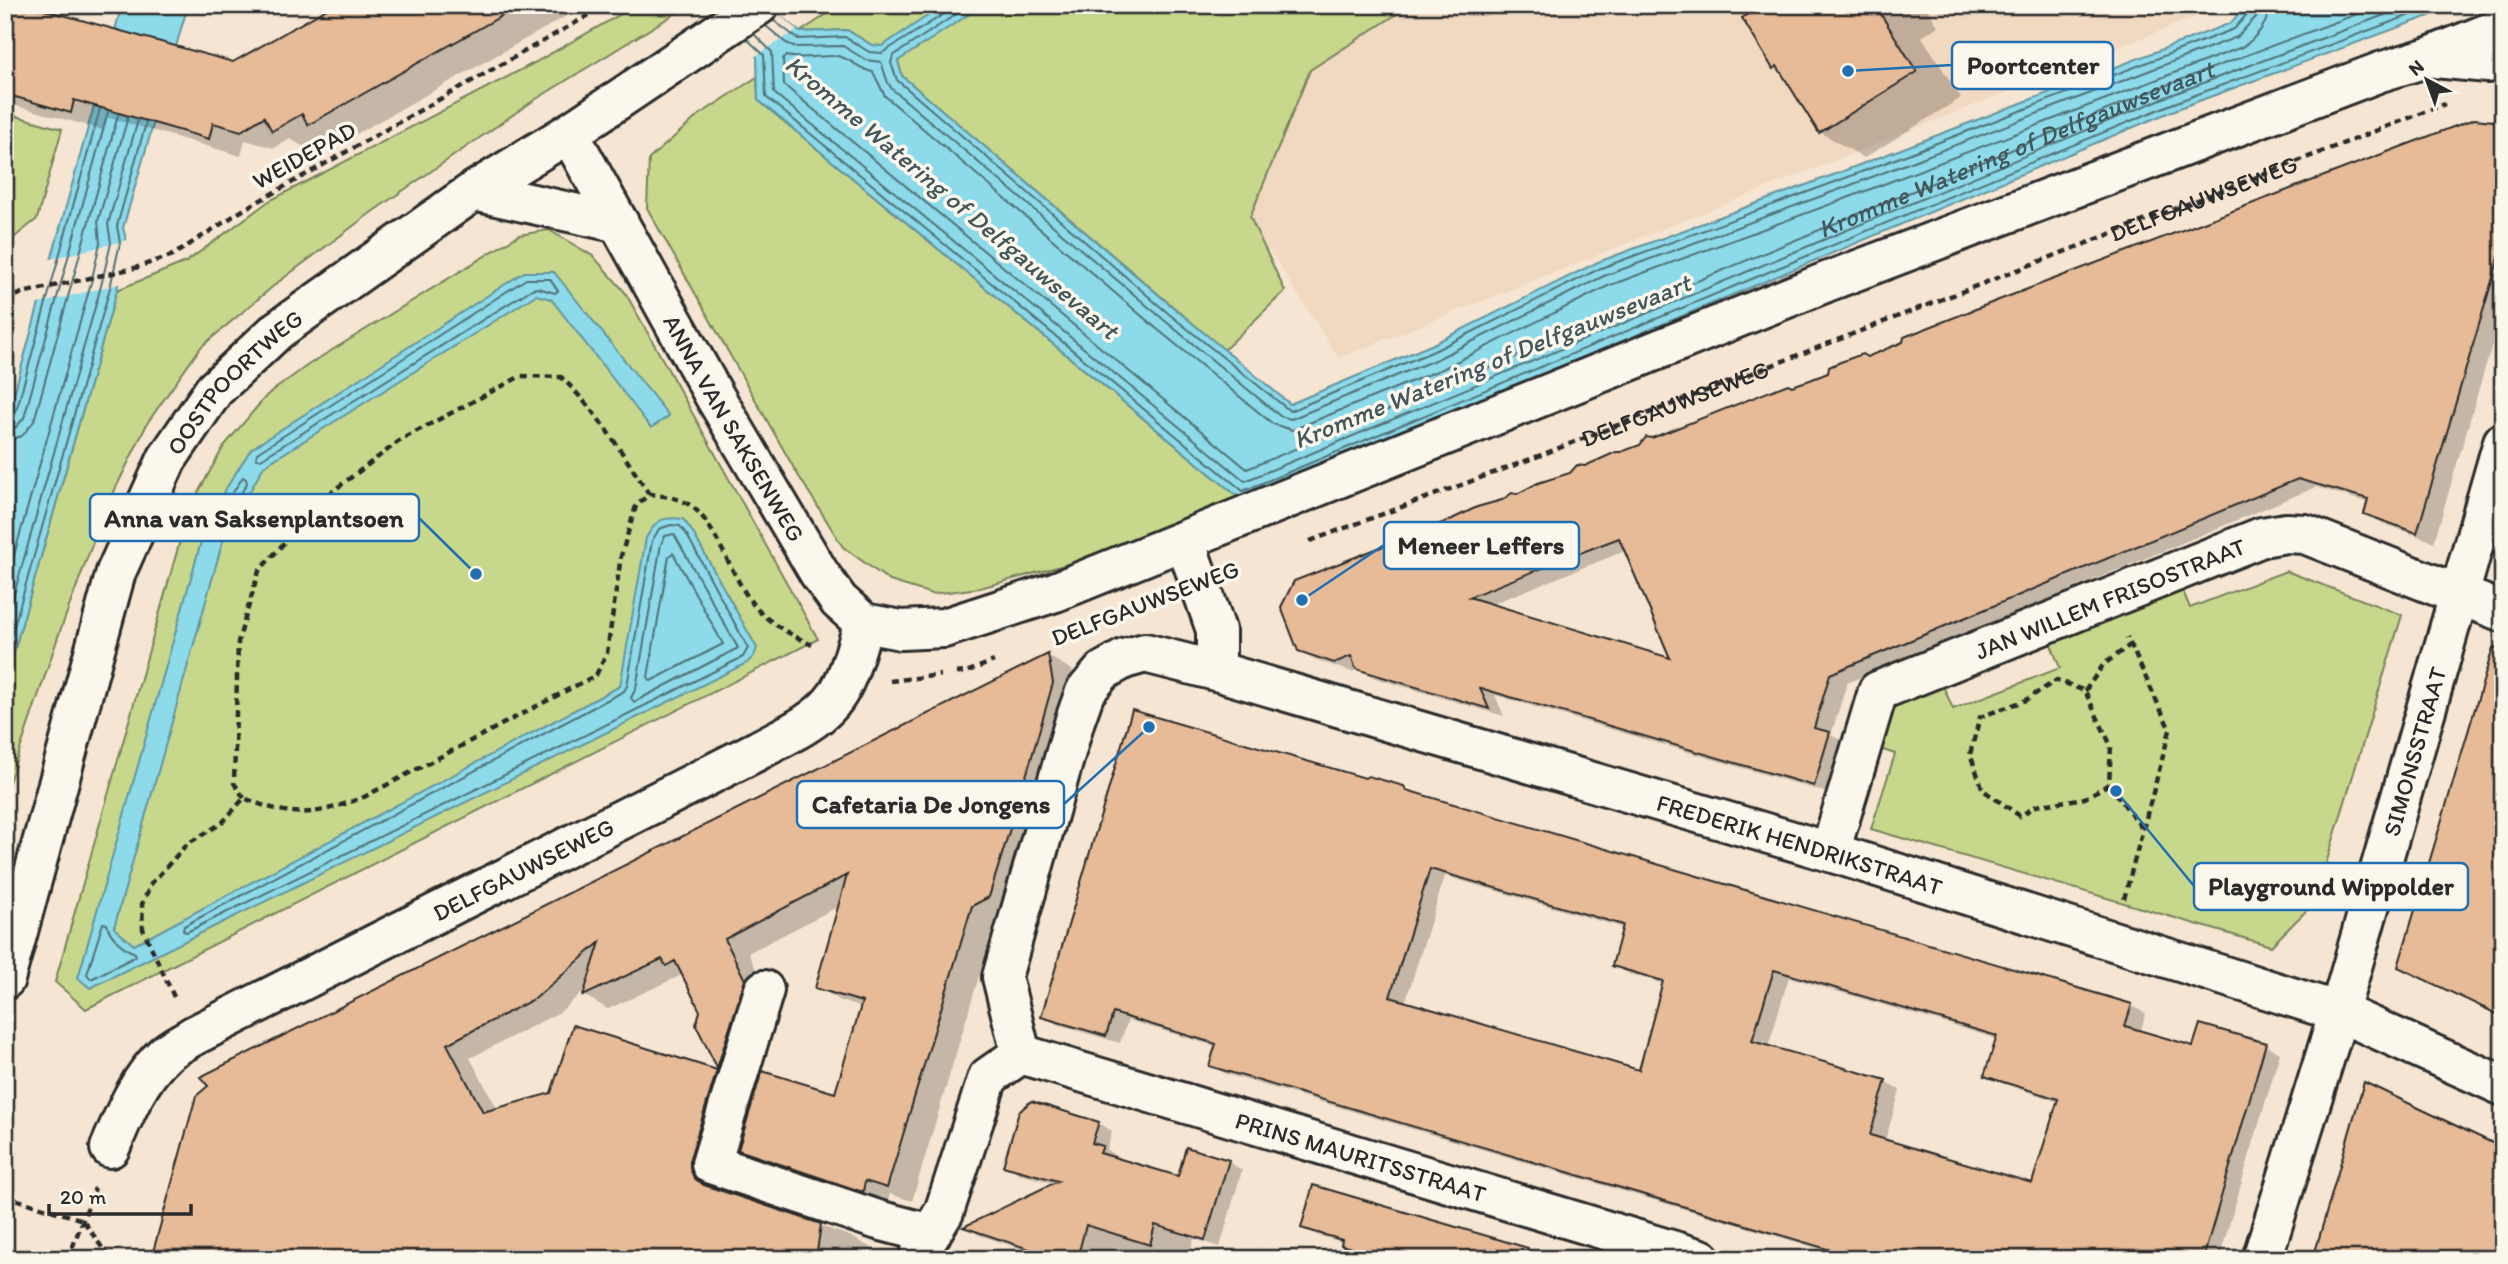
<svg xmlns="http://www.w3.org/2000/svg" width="2508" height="1264" viewBox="0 0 2508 1264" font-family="Itim,sans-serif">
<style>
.built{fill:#f1d8c0}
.green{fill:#c7d88c;stroke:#79825c;stroke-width:2}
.water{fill:#8cdaea;stroke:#65949e;stroke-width:2}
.pier{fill:#f5e5d2}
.shadow{fill:#0003;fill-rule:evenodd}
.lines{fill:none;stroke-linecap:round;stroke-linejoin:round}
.shore{stroke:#527177;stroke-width:2}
.building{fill:#e7bb97;stroke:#2b2b2b;stroke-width:2;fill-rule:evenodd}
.minor-casing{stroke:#2b2b2b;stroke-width:44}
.major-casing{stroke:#2b2b2b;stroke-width:44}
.path{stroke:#2b2b2b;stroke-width:4.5;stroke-dasharray:7 5;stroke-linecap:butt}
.minor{stroke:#fbf7ec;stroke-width:38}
.major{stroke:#fbf7ec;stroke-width:38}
.labels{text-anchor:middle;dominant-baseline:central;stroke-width:7;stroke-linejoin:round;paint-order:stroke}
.street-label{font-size:24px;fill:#2b2b2b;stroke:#fbf7ec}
.water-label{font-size:26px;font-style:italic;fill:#43575b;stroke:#fbf7ec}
.leader{fill:none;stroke:#1f6fb2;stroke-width:2.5}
.callout-dot{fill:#1f6fb2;stroke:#fbf7ec;stroke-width:2.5}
.callout{fill:#fbf7ec;stroke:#1f6fb2;stroke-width:2.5}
.callout-label{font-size:26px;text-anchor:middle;font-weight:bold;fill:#2b2b2b}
</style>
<rect width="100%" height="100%" fill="#f5e5d2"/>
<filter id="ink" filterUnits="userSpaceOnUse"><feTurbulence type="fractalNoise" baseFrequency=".0143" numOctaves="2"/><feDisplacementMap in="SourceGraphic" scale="14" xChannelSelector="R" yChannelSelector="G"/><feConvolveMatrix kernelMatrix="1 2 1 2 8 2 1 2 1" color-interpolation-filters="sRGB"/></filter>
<g filter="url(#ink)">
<!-- built -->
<path class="built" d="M1334,5H2225L1339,358L1220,174Z"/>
<!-- green -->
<path class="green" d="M637,5H689L533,101L372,212L277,283L201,347L148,422L105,510L59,634L5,794V683L117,290L186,262L269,201L534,63Z
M841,5H1411L1310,70L1250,217L1285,291L1224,350L902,76L898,61L847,30L800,32Z
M757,77L758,100L1242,500L1116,551L980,588L932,594L890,581L843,547L795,470L647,208L649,159L699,115Z
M5,113L62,129L37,219L5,245Z
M549,230L593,256L625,292L818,639L86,1009L55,982L189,509L224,446L267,395L308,365L519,235Z
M2286,571L2402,615L2314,903L2271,946L1871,829L1895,754L1877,748L1885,714L1908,693L1941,681L1953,709L2060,668L2047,634L2178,579L2190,608Z"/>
<!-- water -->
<path class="water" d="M122,5H188L123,228L127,242L117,290L5,683V426Z
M697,5H766L800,32L847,30L872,45L882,46L944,5H983L898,61L902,76L1174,308L1290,404L1431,345L1598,262L1833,175L2231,23L2246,5H2459L2177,109L1242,500L758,100L757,57Z
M524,272H554L669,416L651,428L551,299L536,295L264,466L224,537L114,928L134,945L620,686L646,538C656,520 662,516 683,519L692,531L757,648L754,656L747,663L90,988L78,978L208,517L251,449Z"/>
<!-- pier -->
<path class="pier" d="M694,5H768L797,30L754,57Z
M128,240L130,247L122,283L34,305L46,260Z"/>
<!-- shadow -->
<path class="shadow" d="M5,5L233,64L337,5H586L342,142L329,135L306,148L290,139L274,148L245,140L241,156L106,117L103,130L17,106L5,99Z
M1743,5H1925L1938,26L1922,37L1961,98L1864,158L1820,132L1783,73L1775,68Z
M2503,129V307L2434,542L2382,523L2366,513L2369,503L2316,487L1847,683L1831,735L1846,743L1831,794L1495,695L1504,716L1375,678L1359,669L1352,672L1316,660L1299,650L1518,496L1652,440L1867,359ZM1625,551L1673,661L1489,605Z
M1048,656L1072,670L1077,698L1013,910L996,919L912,1201L890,1194L887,1204L764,1163L740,1149L836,1096L862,1008L841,1001L817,987L841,905L748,953L769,995L742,1081L719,1067L697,1025L702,1011L684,974L608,1009L585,996L587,988L560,1012L470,1058L498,1110L716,1071L740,1085L713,1183L717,1191L850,1236L875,1250L872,1259H159L198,1097Z
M1365,780L1403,787L1417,795L2131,1005L2146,1014L2140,1032L2194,1048L2265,1045L2280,1053L2219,1259H1854L1226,1074L1212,1065L1217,1047L1128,1020L1120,1043L1058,1025L1043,1016ZM1445,876L1624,928L1614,965L1629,974L1664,984L1640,1072L1405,1003ZM1789,977L1998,1039L1986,1075L2001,1083L2059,1102L2033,1186L1885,1141L1900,1090L1886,1082L1768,1047Z
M1098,1123L1112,1131L1107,1150L1116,1156L1115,1160L1179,1178L1228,1162L1242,1170L1220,1247L1194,1239L1188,1259H1019L1022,1249L979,1235L967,1227L1056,1184L1020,1174L1005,1165Z
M1315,1188L1556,1259H1379L1356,1252L1343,1242L1316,1235L1303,1227Z"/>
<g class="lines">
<!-- shore -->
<g class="shore">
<path d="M970,5L893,56L891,63L897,80L1169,314L1290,411L1434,351L1601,268L1835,182L2234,29L2249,12L2250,5"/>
<path id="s1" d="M2270,5C2269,22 2256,39 2242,47L1842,200L1608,286L1442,369L1292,430L1273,424L1157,329L885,96L873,72C860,70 849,57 837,56C820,55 803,60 786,56L783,59L784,85L1247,469L2167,85L2381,5"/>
<path d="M773,20L798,39L845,37L869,52L882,53L944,14L947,5"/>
<path d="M766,26L786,43L796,47L843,46L866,60L881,62L888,83L892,89L1164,320L1280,416L1291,419L1437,359L1604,276L1838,190L2237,37L2256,17L2259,5"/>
<path d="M754,34L772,52L774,93L1245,481L2171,95L2411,5"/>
<path d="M747,39L764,55L766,97L1243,491L2174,103L2437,5"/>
<path d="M526,279H550L558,291L555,293L538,288L532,289L261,459H256L257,453Z"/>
<path d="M5,421L12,420L15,415L100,109"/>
<path d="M5,430L16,427L24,418L108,112"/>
<path d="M5,441L22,436L34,421L118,115"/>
<path d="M243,477L246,479L247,483L219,532L214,533L212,530L215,520Z"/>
<path d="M671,525L680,526L687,535L748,648L743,657L187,932L183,931L184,926L624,691L627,686L652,541L659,529Z"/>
<path d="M674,534L738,648L634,702L631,698L636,688L661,544L665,536Z"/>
<path d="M673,553L723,644L651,681L648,677L669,556Z"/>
<path d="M5,587L91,283L100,243L98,221L128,117"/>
<path d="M5,626L101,286L111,243L108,224L138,120"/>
<path d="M5,658L110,288L120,243L117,226L146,123"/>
<path d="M103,923L107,924C109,936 124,949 135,953L136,956L91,979L87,974Z"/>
</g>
</g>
<!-- building -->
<path class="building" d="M5,5H27L233,62L334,5H521L308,125L302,114L272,131L264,117L241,131L213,123L209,139L74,100L71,113L5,94Z
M1761,5H1875L1917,72L1819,133L1777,66L1773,69L1742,18Z
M2474,119L2503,122V244L2417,533L2364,514L2368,499L2298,479L1897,646L1830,674L1814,728L1830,732L1814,786L1480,688L1489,709L1356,669L1351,656L1334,663L1298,651L1281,607L1294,581L1450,520L1477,507L1502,500L1512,493L1517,494L1538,483L1570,473L1577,465L1585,466L1616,452H1621L1640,445L1646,437L1652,438L1788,384L1792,386L1810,380L1828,373L1829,367L1838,363L1862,354L1867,357L1903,342L1904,337L1991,303ZM1619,538L1670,658L1469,597L1585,551Z
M2493,648L2503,650V1017L2398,967Z
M1048,654L1053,683L1030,763L989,897L972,906L887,1188L865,1181L863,1192L738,1150L762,1071L835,1093L862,1002L815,988L847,875L725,939L745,980L717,1068L696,1025L700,1011L675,961L666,966L662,959L583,996L600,942L536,998L447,1044L483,1112L551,1093L573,1025L717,1070L690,1158V1168L694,1178L704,1185L821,1224L816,1259H151L196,1096L208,1086L200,1077Z
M1132,710L1365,778L1368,776L1404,786L1406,790L2132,1004L2125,1026L2193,1046L2200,1024L2266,1043L2203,1259H1861L1209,1066L1216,1044L1113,1013L1106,1036L1041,1017ZM1430,869L1623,925L1612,966L1663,981L1639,1070L1390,997ZM1774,970L1997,1036L1984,1076L2058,1099L2032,1183L1870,1135L1886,1080L1752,1041Z
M2364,1082L2503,1148V1259H2313Z
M1031,1101L1099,1122L1092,1143L1103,1146L1100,1153L1178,1176L1186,1147L1229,1160L1205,1240L1155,1225L1150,1245L1086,1225L1077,1259H1059L963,1227L1058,1181L1003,1166L1019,1112Z
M1313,1185L1528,1248L1527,1259H1386L1341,1245L1342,1240L1301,1228Z"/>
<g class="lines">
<!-- minor casing -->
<g class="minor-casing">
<g id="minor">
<path d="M2435,58L2488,63L2503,59"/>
<path id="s3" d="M569,133L715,397L819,573L839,601L864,623L901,630L944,628L1055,592L1829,281L2380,72L2429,57L2503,27"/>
<path d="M474,191L619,223"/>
<path id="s4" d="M1185,541L1216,630V671L1830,852L2339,1012L2503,1086"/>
<path id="s5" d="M1830,852L1878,691L2262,537L2286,533L2305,534L2503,612"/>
<path d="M764,990L711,1164L878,1220L931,1234"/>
<path id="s6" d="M1021,1054L1701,1259"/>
<path id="s7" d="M110,1148C124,1115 138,1079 165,1054C173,1047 184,1042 193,1036L757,751C782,737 812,725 831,703C849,682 855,649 864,623"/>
<path d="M919,1259L922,1248L944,1212L988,1077L1021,1054L1002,977L1075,720L1085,692L1103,671L1124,659L1145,653L1216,671"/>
<path id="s8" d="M2262,1259L2339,1012L2503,442"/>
</g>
</g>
<!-- major casing -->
<g class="major-casing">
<g id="major">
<path id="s9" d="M5,979L116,572L167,459L214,390L278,330L474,191L569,133L759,5"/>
</g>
</g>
<!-- path -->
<g class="path">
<path d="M5,301L22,293L135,268L173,255L243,210L607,5"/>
<path id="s2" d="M1310,541L1523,462L2445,104"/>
<path d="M956,673L966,672L994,661"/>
<path d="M890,681L941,675"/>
<path d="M2085,691L2103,665L2130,645"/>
<path d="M2109,784L2085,798L2036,806L2020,816L1983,790L1970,754L1980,717L2026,700L2057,680L2085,691L2111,746L2109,784L2143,830"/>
<path d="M244,798L234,783L238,642L259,571L325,497L402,439L521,376L561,377C597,411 622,453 649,494"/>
<path d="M2124,899L2170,730L2127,637"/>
<path d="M174,997L143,929L142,904L151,884L187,844L222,823L244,798C295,819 313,816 364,797L596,675L607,653L621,556L636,506L649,494C663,496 678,497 690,505C718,524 734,588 761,613C776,627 794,636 812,645"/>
<path d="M5,1196L83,1220L110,1259"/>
<path d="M68,1259L95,1188"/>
</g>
<!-- minor -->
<use href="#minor" class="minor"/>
<!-- major -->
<use href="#major" class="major"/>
</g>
</g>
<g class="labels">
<!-- street labels -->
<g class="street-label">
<text transform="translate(304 155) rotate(-29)">WEIDEPAD</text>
<text stroke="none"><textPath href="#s2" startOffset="957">DELFGAUWSEWEG</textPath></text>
<text stroke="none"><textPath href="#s9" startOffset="649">OOSTPOORTWEG</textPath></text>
<text stroke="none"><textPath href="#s2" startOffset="390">DELFGAUWSEWEG</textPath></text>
<text stroke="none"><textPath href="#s3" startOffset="338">ANNA VAN SAKSENWEG</textPath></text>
<text stroke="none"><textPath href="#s5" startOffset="418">JAN WILLEM FRISOSTRAAT</textPath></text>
<text transform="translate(1145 603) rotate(-21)">DELFGAUWSEWEG</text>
<text stroke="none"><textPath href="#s8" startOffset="530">SIMONSSTRAAT</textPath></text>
<text stroke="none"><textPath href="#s4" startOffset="744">FREDERIK HENDRIKSTRAAT</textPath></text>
<text stroke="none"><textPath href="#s7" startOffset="513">DELFGAUWSEWEG</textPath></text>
<text stroke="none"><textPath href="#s6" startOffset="355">PRINS MAURITSSTRAAT</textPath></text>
</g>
<!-- water labels -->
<g class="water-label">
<text stroke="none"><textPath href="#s1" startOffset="3188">Kromme Watering of Delfgauwsevaart</textPath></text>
<text transform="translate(952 197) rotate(40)">Kromme Watering of Delfgauwsevaart</text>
<text transform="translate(1492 361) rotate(-22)">Kromme Watering of Delfgauwsevaart</text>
</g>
</g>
<!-- callouts -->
<path class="leader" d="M1848 71L1952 65M476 574L419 518M1302 600L1384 545M1149 727L1064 804M2116 791L2194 886"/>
<g class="callout-dot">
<circle cx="1848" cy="71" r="7"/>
<circle cx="476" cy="574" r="7"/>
<circle cx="1302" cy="600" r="7"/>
<circle cx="1149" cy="727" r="7"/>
<circle cx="2116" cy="791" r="7"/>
</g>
<g class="callout">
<rect x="1952" y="42" width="161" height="47" rx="7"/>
<rect x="90" y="494" width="329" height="47" rx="7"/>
<rect x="1384" y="522" width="195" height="47" rx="7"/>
<rect x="797" y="781" width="267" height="47" rx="7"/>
<rect x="2194" y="863" width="274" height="47" rx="7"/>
</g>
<g class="callout-label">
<text x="2033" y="74">Poortcenter</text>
<text x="254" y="527">Anna van Saksenplantsoen</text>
<text x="1481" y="554">Meneer Leffers</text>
<text x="931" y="813">Cafetaria De Jongens</text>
<text x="2331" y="895">Playground Wippolder</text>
</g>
<!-- margin -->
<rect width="2508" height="1264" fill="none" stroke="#fbf7ec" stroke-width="28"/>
<rect x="14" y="14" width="2480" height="1236" fill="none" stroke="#2b2b2b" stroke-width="2.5" filter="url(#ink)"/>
<!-- north arrow -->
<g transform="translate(2427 80) rotate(319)" stroke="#fbf7ec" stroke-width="5" paint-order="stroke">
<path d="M0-5L12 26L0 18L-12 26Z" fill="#2b2b2b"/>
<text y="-10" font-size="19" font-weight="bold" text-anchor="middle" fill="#2b2b2b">N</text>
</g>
<!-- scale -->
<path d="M49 1204v10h142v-10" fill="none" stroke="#2b2b2b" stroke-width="3.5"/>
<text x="60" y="1204" font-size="21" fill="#2b2b2b" stroke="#fbf7ec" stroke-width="5" paint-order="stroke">20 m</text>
</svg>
